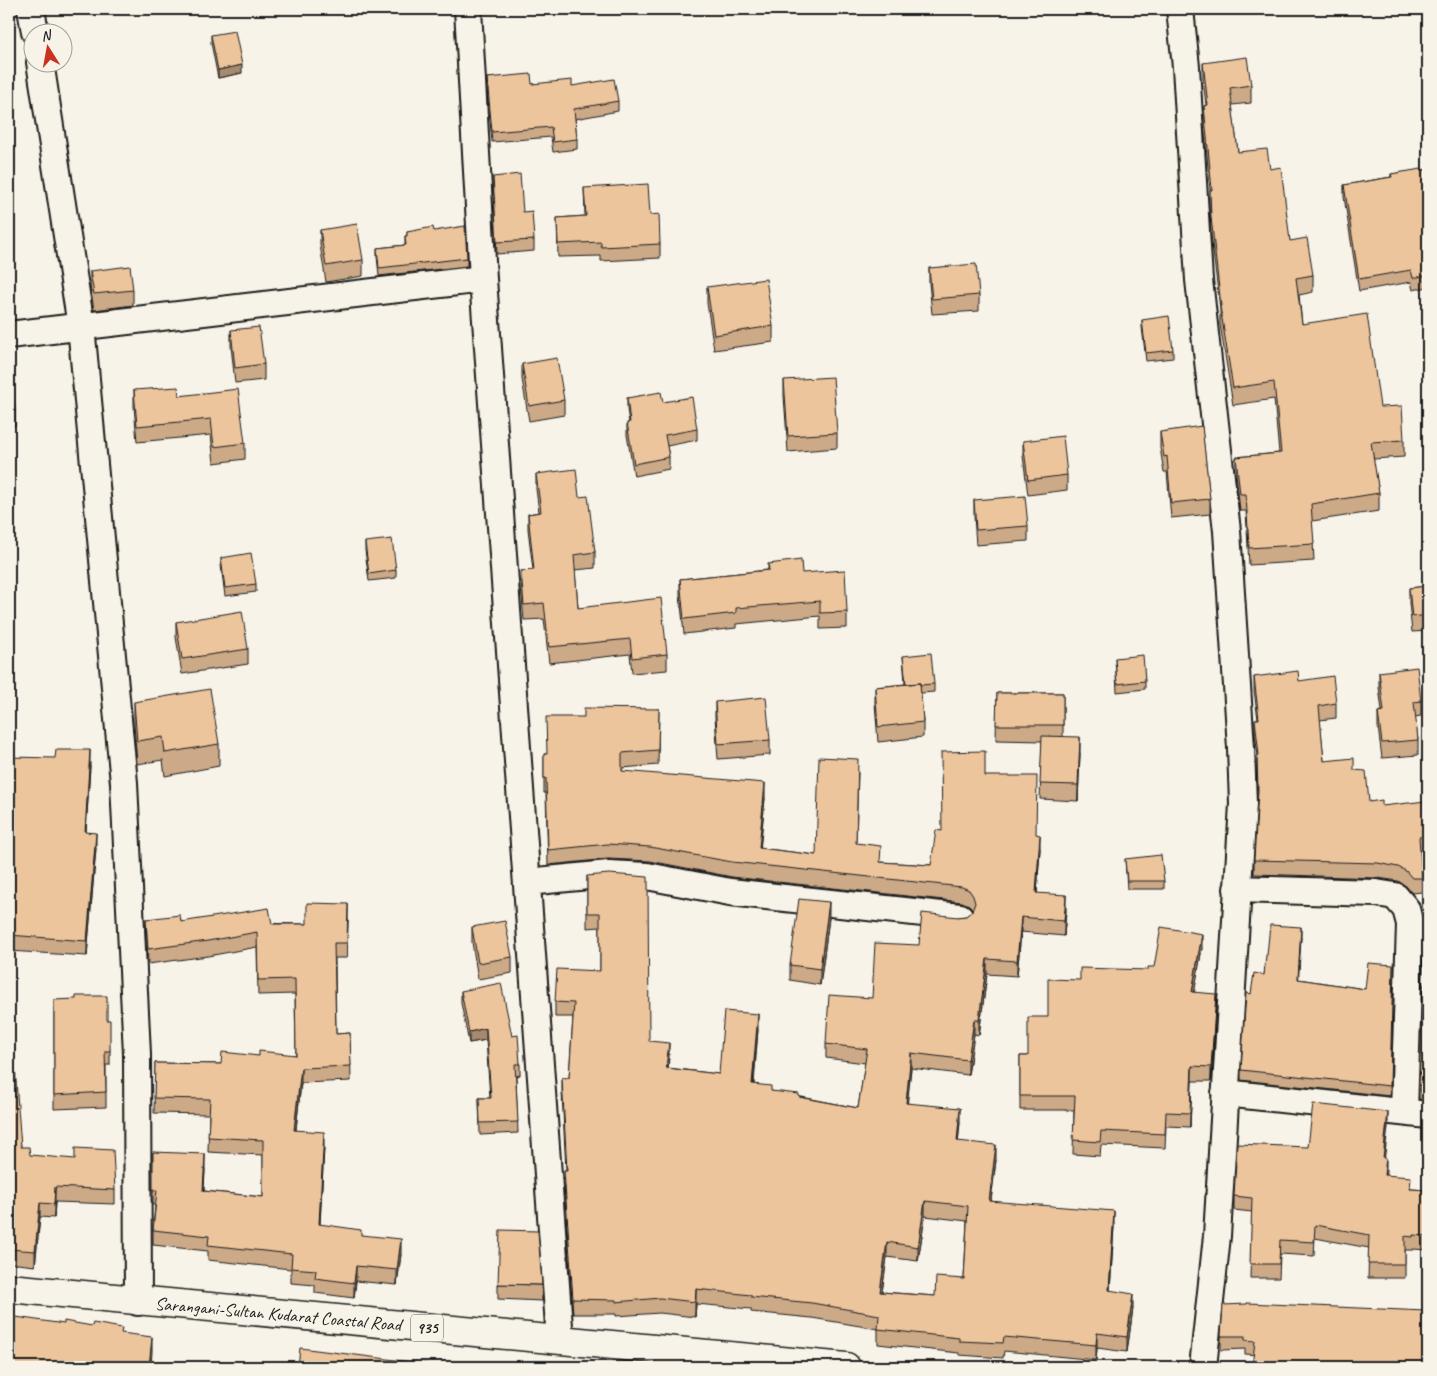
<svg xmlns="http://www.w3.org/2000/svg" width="1437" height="1376" viewBox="0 0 1437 1376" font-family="Caveat,sans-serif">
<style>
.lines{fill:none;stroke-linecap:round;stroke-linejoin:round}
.street-casing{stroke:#1c1c1c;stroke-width:30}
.primary-casing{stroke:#1c1c1c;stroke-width:31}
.street{stroke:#f7f3e8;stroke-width:26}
.primary{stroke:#f7f3e8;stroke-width:28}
.wall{fill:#cca987;stroke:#1c1c1c;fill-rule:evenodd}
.shaded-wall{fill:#a68a6e;stroke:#1c1c1c}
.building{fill:#edc59d;stroke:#1c1c1c;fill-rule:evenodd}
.labels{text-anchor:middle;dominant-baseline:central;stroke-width:5;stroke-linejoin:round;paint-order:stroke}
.shield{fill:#f7f3e8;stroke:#5e5c59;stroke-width:1}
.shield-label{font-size:16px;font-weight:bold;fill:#1c1c1c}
.street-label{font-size:18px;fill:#1c1c1c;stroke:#f7f3e8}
</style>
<rect width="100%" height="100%" fill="#f7f3e8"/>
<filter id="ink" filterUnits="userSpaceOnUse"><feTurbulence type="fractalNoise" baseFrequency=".02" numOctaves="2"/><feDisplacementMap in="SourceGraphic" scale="10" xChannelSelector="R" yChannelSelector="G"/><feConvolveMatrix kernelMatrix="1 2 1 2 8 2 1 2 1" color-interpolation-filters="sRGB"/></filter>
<g filter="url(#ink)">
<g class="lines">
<!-- street casing -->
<g class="street-casing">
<path id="street" d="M31,9L35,32
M468,9L483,279L560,1340
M1180,9L1186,67L1199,280L1227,531L1241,748L1243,804L1217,1236L1203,1367
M40,62L81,326L124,783L137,1054L138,1302
M9,335L483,279
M527,882L609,874L647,876L730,892L960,917
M1237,889L1376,893L1395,896L1406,909L1410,924L1404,1112
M1225,1093L1428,1115"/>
</g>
<!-- primary casing -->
<g class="primary-casing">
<path id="primary" d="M9,1288L846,1367"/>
</g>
<!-- street -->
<use href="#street" class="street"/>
<!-- primary -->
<use href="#primary" class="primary"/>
</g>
<!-- wall -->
<path class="wall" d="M211,35L242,73L218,78L211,43Z
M1203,63L1251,85V103L1232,105L1238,152L1270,169L1290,241L1313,275V292L1299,295L1302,324L1380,407L1404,440V457L1373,459L1379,493V511L1312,521L1314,561L1249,565L1246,511H1240L1236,474V457L1279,453L1274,399L1233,405L1220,324V309L1211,235L1210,207V190L1204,123V106L1206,105L1203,80Z
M487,78L532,84L572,86L618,101V111L575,119L577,139V149L553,152L551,137L492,142L487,88Z
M1428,169V287L1413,290L1411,282L1359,291L1344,197V185L1391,177V174Z
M493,177L534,240V251L497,254Z
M584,188L650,215L660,244V258L601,261V256L558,257L557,218L585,216Z
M320,230L363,260V276L326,282L320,245Z
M434,231L467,258V266L379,276L377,256V248L405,245V236H407V232Z
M929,268L979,295V311L932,314L929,283Z
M90,271L133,290V305L94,310L90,286Z
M707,287L773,326V342L714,350L707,303Z
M1142,320L1173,350V358L1146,361L1142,327Z
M231,330L264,364V380L235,383L231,346Z
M1426,331H1428V353L1426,339Z
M9,360L15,411V426H9Z
M522,364L564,400V415L529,421L522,379Z
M784,380L837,433V448L788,452L784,396Z
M134,390L179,396L245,443V459L214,463L211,435L137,442L134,406Z
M627,398L663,402L697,429V440L667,446L669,457V469L634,476L627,435V423H629L627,409Z
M1160,432L1210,499V514L1171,518L1167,472H1164L1160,448Z
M1023,441L1067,475V490L1028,495L1023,456Z
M536,474L579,497L595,552V568L575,570L578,608L667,654V670L632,673L630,654L549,663L544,619L524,620L521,587V571L533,570L528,529V514L539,512L536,489Z
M974,500L1028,526V541L976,545L974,516Z
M365,542L396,570V578L369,581L365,550Z
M221,558L256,584V592L225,596L221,565Z
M768,564L802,573L847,612V628L820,629V616L736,624V628L684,634L680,595V579L768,570Z
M1428,586V631L1412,632L1409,603V588Z
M176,622L248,649V664L182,674L176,637Z
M903,656L934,684V692L921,693L923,722V737L878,742L875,703V687L905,684Z
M1115,658L1145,681V689L1117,692Z
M1379,672L1421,701V716L1415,717L1418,740V755L1382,758L1378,727V712L1382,711L1379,687Z
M1254,677L1299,681L1336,703V718L1320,720L1324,761L1354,770L1369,802L1428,822V850L1420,851L1422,878V892L1412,893L1406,886L1398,881L1378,878L1254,874V860L1258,795L1257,770V756H1258L1255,734V719H1258L1254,691Z
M997,693H1063V737L1080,753L1078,801L1040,799L1042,741L996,740Z
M134,702L219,744V766L165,776L163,760L137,764L134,725Z
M715,702L770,740V755L718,759L715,717Z
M659,709L658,765L622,768V771L765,798L760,848L816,855L858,773L856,843L881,862L931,865L942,831L985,776L1036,834L1040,849L1037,893L1066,910L1064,936L1021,932L1017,976L987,974L979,1035L974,1034L968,1075L911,1068L907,1103L960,1122L958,1142L996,1160L991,1201L1114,1226L1110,1291L1133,1308L1127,1352L1097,1348L1096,1360L1004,1351L1003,1358L959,1355V1353L878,1344V1329L812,1318L751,1312V1309L696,1304L695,1317L660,1313L616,1316V1314H573L564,1186V1171H566L562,1093V1078H569L573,1017H555V1002L600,971V927L587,928V876L649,1041L669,1058L668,1068L719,1074L758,1029L754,1084L771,1091L858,1108L865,1063L826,1058V1044L872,998L919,945L958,917L966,916L972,911L973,909L969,905L962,902L732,877L650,861L608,859L548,865L546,793H544V754H547L584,717ZM925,1216L967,1221L964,1279L935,1296L882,1292L887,1257L918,1261Z
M9,757L90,766L86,832L96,848L87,956L9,951Z
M1125,859L1164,881V889H1127Z
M829,918L820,985L790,980V965Z
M146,919L181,922L307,924L348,919L347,958H335L336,1034L350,1033L351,1081L301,1083L296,1130L324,1147L320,1225L361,1235L401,1254L397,1285L356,1281L354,1298L315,1293V1285L291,1283V1269L208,1260V1251L153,1245V1230L155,1205H153V1152L205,1169L204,1191L263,1197V1155L208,1152L209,1114L154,1113L155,1063L221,1064L259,1056L296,1055L295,994L258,995L257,947L208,956L148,964Z
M472,927L512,957V973L478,979L472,942Z
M1301,937L1298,979L1365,989L1393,965L1390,1096L1241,1080V1070L1251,994L1264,975L1267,955Z
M1202,948L1194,992L1216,1008L1211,1081H1192L1190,1127L1166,1126L1165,1148L1101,1145L1100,1156L1073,1154L1074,1110H1020V1056H1028L1080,980L1148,970Z
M9,983L10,997V1012H9Z
M1428,985V1101L1419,1099V1085Z
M461,991L512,1036L520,1064V1075L516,1076L518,1133L480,1135L479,1098H490L486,1040L469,1043L461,1003Z
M54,1000L107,1020L110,1051V1065H106V1107L54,1109Z
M9,1055L21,1147L30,1155L115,1190V1204L55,1202L54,1218L40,1217L35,1266L9,1263Z
M1388,1126L1384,1158L1385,1176L1411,1189L1428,1190V1250L1413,1249V1250H1405V1278H1368L1369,1248L1315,1238L1314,1256L1280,1254L1279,1278H1250L1252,1212L1234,1210V1196L1308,1147Z
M498,1284L542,1285V1301L498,1299Z
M1425,1311L1428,1367L1245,1354V1349L1221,1350V1336Z"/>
<!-- shaded-wall -->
<path class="shaded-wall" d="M242,65V73L218,78V70Z
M1080,737V753L1078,801V785Z
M90,750V766L85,847V832Z
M765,783V798L759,862V848Z
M96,833V848L87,956V941Z
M1040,835V849L1036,908V893Z
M1066,895V910L1064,936V921Z
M829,902V918L820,985V969Z
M348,904V919L347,958V943Z
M1021,917V932L1017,976V961Z
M1301,927V937L1298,988V979Z
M1202,934V948L1192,1006V992Z
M987,959V974L979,1035V1020Z
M1216,994V1008L1211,1081V1067Z
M758,1014V1029L752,1099V1084Z
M974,1020V1034L968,1075V1060Z
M486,1028V1040L469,1043V1032Z
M669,1043V1058L666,1083V1068Z
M911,1053V1068L906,1118V1103Z
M1192,1066V1081L1190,1127V1113Z
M301,1068V1083L294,1145V1130Z
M960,1108V1122L957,1156V1141Z
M1388,1112V1126L1383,1172V1158Z
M324,1132V1147L319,1239V1224Z
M996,1145V1160L989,1216V1201Z
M205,1154V1169L203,1206V1191Z
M1386,1158V1172L1384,1189V1175Z
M55,1187V1202L54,1218V1204Z
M925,1201V1216L918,1261V1247Z
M40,1203V1217L35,1266V1251Z
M1114,1211V1226L1109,1305V1290Z
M401,1239V1254L397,1285V1270Z
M887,1242V1257L880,1306V1292Z
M356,1266V1281L354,1298V1283Z
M696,1289V1304L695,1317V1302Z
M1133,1294V1308L1127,1352V1337Z
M1097,1333V1348L1096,1360V1345Z
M152,1337V1352L151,1367H149Z"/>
<!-- building -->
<path class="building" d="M235,31L242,65L218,70L211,35Z
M1247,57L1251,85L1230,88L1238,152L1267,149L1270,169L1281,167L1290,241L1307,238L1313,275L1296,278L1302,324L1367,314L1380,407L1402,406L1404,440L1371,442L1379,493L1311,504L1314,544L1249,548L1246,494H1240L1236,457L1281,453L1274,382L1233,388L1220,306H1221L1211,217L1210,190H1212L1204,106L1208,105L1203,63Z
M531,74L532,84L572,80V86L614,79L618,101L574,109L577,139L553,142L551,127L492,132L487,78Z
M1421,169L1422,171L1428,169V275L1413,278L1411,270L1359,279L1344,185L1392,177L1391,174Z
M520,174L523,212L532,211L534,240L497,242L493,177Z
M648,184L650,215L659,214L660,244L601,247V242L558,244L557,218L586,216L584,188Z
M357,224L363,260L326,266L320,230Z
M465,226L467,258L379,268L377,248L406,245L405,236H407V232L433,227L434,231Z
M976,264L979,295L932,299L929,268Z
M130,266L133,290L94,294L90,271Z
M766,279L773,326L714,335L707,287Z
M1169,316L1173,350L1146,353L1142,320Z
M259,327L264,364L235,368L231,330Z
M1426,331H1428V345Z
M557,358L564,400L529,406L522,364Z
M12,359L15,411H9V360Z
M833,377L837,433L788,436L784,380Z
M178,387L179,396L238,389L245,443L214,447L211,419L137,426L134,390Z
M661,392L663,402L692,397L697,429L665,435L669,457L634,464L627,423L630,422L627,398Z
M1202,426L1210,499L1171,503L1167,456L1164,457L1160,432Z
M1063,436L1067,475L1028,480L1023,441Z
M576,469L579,497L588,496L595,552L574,555L578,608L661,598L667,654L632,658L630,639L549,647L544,603L524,605L521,571L534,570L528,514L541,512L536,474Z
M1025,496L1028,526L976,530L974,500Z
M392,539L396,570L369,574L365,542Z
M251,553L256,584L225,588L221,558Z
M801,560L802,573L845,570L847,612L820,613V601L736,608V613L684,619L680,579L769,570L768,564Z
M1428,586V615L1412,617L1409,588Z
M242,611L248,649L182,659L176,622Z
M931,653L934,684L920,685V683L906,684L903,656Z
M1143,655L1145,681L1117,684L1115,658Z
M1417,667L1421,701L1414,702L1418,740L1382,743L1378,712L1384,711L1379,672Z
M1298,671L1299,681L1333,676L1336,703L1319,706L1324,761L1354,758V770L1366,771L1369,802L1382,800V806L1426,801L1428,822V836L1419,837L1422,878H1412L1406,871L1398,867L1378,863L1254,860L1258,790L1257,756L1259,755L1255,719H1259L1254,677Z
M920,683L923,722L878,727L875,687Z
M210,689L219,744L165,753L163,737L137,741L134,702Z
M997,693H1063V725H996Z
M766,697L770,740L718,744L715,702Z
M584,708L659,709L658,750L622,753V771L765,783L759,848L816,855L819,757L858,759L856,843L881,846L880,862L931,865L936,830L942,831L941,752L985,751V776H1037L1036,834L1040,835L1036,893L1066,895L1064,921L1021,917L1017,961L987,959L979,1020H974L968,1060L911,1053L906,1103L960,1108L957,1141L996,1145L989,1201L1114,1211L1109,1290L1133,1294L1127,1337L1097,1333L1096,1345L1004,1337L1003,1343L959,1341V1338L878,1329L879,1315L812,1303L751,1297V1295L696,1289L695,1302L660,1298L616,1302V1300L573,1299L564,1171H567L562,1078H569L574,1003L555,1002L557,969L600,971V913H587V876L609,874L648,877L649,1041L669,1043L666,1068L719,1074L724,1011L758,1014L752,1084L771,1086V1091L799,1094V1097L858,1108L867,1049L826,1044L829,995L872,998L875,943L919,945L922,913L958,917L966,916L972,911L975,903L973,896L969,890L962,887L732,862L650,847L608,844L548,850L546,778H544V754H547L546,717H584ZM925,1201L968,1206L964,1279L936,1277L935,1296L880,1292L887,1242L918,1247Z
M1042,736L1080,737L1078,785L1040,784Z
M56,750H90L85,832L96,833L87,941L9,935V757L55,758Z
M1161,855L1164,881H1127L1125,859Z
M799,899L829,902L820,969L790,965Z
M307,903L348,904L347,943H334L336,1034L350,1033L351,1066L301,1068L294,1130L324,1132L319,1224L361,1230V1235L401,1239L397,1270L356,1266L354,1283L315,1278L316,1270L291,1268L292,1254L208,1245L209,1236L153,1230L157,1190H153V1152L205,1154L203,1191L263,1197V1140L208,1137L210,1099L154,1098L155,1063L221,1064L222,1052L259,1056V1051L296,1055L295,979L258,980L257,932L208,941L148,949L146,919L180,915L181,922L269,908L272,924H307Z
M505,921L512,957L478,963L472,927Z
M1270,925L1301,927L1298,979L1365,989L1368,963L1393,965L1390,1086L1241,1070L1246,993L1251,994L1254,973L1264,975L1266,955H1267Z
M1161,927L1202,934L1192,992L1216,994L1211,1067L1192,1066L1190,1113L1166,1112L1165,1134L1101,1131L1100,1142L1073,1140L1075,1096H1020V1056H1028V1017H1048V979L1080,980V968L1148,970V967H1154Z
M501,983L512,1036L518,1035L520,1064H515L518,1122L480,1123L479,1098H491L486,1028L469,1032L461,991Z
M1423,985H1428V1087L1419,1085Z
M76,996H107V1020H110V1051H105L106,1092L54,1095V1000L76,999Z
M14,1054L21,1147H29L30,1155L75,1159V1148L113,1150L115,1190L55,1187L54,1204L40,1203L35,1251L9,1249V1055Z
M1313,1104L1388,1112L1383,1158H1386L1384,1175L1411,1177L1410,1189L1428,1190V1236L1413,1235V1237L1405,1236V1264H1368L1369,1235L1315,1225L1314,1242L1280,1240L1279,1264H1250L1252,1198L1234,1196L1237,1144L1308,1147Z
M500,1230L538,1231L542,1285L498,1284Z
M1425,1296H1428V1367H1252L1255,1341L1245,1340V1336H1221L1223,1305L1247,1304V1303L1425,1311Z
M9,1316L64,1324V1321L92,1326L93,1323L122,1328L121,1333L152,1337L149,1367H9Z
M300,1348L427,1364L440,1367H298Z
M460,1365L471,1367H459Z"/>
</g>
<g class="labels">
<!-- shield labels -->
<rect class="shield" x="411" y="1314.5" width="32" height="27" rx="4"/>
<g class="shield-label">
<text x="427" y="1328">935</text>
</g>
<!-- street labels -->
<g class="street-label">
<text transform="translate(278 1314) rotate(5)">Sarangani-Sultan Kudarat Coastal Road</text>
</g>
</g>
<!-- margin -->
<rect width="1437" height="1376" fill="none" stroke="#f7f3e8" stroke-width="30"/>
<rect x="15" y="15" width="1407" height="1346" fill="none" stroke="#1c1c1c" stroke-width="2" filter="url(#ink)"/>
<!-- north arrow -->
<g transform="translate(48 48) rotate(349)"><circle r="24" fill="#f7f3e8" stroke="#9f9d96"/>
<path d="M0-4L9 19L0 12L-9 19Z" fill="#c8321e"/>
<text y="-8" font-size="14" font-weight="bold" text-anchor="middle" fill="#1c1c1c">N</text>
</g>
</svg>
